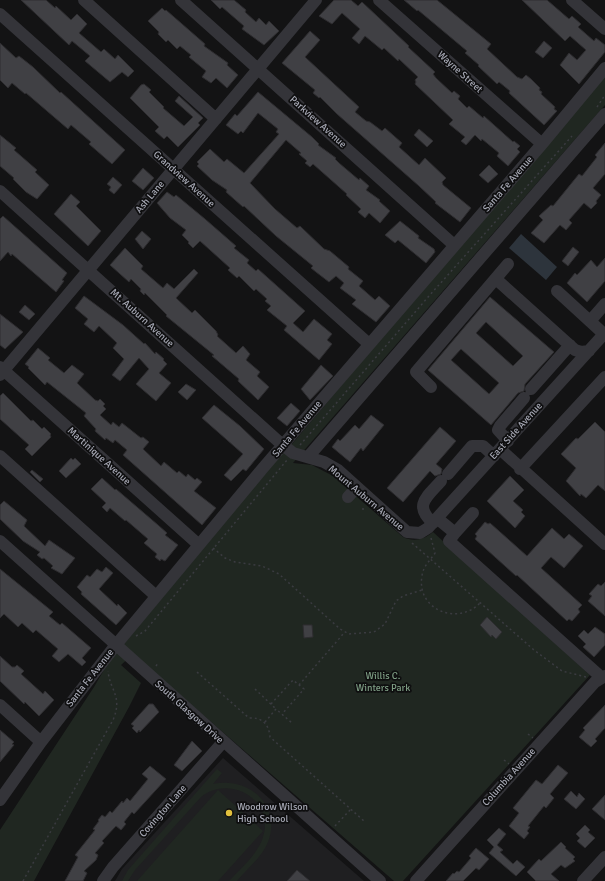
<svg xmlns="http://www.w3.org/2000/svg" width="605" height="881" viewBox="0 0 605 881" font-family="Signika,sans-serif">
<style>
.built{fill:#1f1f21}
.green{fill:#202721}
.water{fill:#2d343c}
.building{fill:#404044;stroke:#2e2d30;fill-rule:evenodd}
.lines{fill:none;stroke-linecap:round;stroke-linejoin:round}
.path{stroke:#3a3b40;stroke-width:1.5;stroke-dasharray:2 3;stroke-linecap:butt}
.minor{stroke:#343439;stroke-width:12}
.poi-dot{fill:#e2c13d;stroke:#0e0e0f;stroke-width:1.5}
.labels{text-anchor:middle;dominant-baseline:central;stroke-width:3.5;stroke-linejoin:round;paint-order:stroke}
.street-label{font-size:10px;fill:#a6a8b4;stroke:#0e0e0f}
.park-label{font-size:10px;fill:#7e9d84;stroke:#0e0e0f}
.poi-label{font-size:10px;fill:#a6a8b4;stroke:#0e0e0f;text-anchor:start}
</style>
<rect width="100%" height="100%" fill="#131314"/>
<!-- built -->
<path class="built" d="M223,758L364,881H115L122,869Z"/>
<!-- green -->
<path class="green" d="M605,74V105L293,463L312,465L333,476L403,537C413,542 424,540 433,532L590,675L403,881H394L133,654L121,665L141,683L129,707L34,881H0V830L94,687L108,663L278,458L292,444Z
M217,769L222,773L213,784C248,776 282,805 268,842C262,857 247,869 237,881H229C241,868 258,854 263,837C275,800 230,774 201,797L135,870L128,881H122L128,870Z
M218,790L263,831L218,881H137Z"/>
<!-- water -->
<path class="water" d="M521,234L557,267L546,280L509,248Z"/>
<!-- building -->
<path class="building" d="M21,0H46L55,8L56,6L71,20L77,14L87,24L79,33L101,52L104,49L115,59L118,55L134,71L128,77L122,72L110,82L85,61L90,56L72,41L69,45Z
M211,0H234L246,10L245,12L256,22L259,18L266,25L269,21L279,31L264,45L242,29L244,26L222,7L220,9Z
M334,0H351L358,6L362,2L409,46L408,47L435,72L433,74L436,78L452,93L454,91L460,96L458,99L467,108L469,106L483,118L484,116L513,142L514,141L520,146L517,149L520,152L508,166L497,156L499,153L482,139L481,141L475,135L466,145L461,141L465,137L449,124L453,120L415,84L416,82L415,80L418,77L399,59L398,61L384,48L382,50L365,36L359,44L352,38L360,29L342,13L332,24L319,16Z
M404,0H437L491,44L487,49L517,77L522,79L526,75L531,79L540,88L539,90L542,92L541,94L555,107L554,109L557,111L544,125L509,93L510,91L499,82L497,84L478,66L479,65L465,53L467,51L418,10L417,11Z
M522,0H547L569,19L572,16L581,24L578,27L594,41L596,38L605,45V52L579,84L560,65L569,53L577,60L586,50L570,36L565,41Z
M162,8L165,11L166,10L205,44L204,46L228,63L227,65L238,75L227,88L216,78L211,83L202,77L206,71L189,57L191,55L180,46L177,49L168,40L166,42L158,34L159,32L148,21Z
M310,31L320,40L305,57L359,107L355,112L366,121L370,122L382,131L385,128L402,143L399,147L419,165L425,158L446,178L442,182L443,185L471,208L460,222L435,203L436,202L419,186L337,114L320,97L319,98L313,93L315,90L282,63Z
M544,41L552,48L543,58L535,52Z
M0,43L16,58L19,56L33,67L60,93L61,92L125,150L112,164L89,144L91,142L71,125L68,129L26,93L25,94L12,83L8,88L0,80Z
M144,84L151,90L149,92L164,107L163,108L184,126L193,117L175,101L179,96L203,118L198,123L200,125L178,147L167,136L164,139L155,131L159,127L130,98L141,85Z
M258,92L312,137L319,144L318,145L336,158L335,159L339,163L359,180L360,178L369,186L366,190L380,200L379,201L390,211L380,223L369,213L365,218L358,212L361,209L346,195L347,194L313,164L310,167L305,163L307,161L299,154L301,153L286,140L250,183L275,209L297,228L300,226L324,249L330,251L349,267L348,269L363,281L359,286L375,300L379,296L390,306L376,322L352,304L356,300L340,288L344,283L336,276L329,282L316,272L311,268L313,266L276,236L244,206L243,207L226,192L227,190L212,180L197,166L199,164L197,162L210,149L224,162L227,159L244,173L279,134L276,132L278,129L258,113L243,133L241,131L238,134L226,125L235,114L237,116Z
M419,129L433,141L427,147L414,135Z
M0,135L16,148L14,150L37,170L35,172L49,185L37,199L26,192L13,179L14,178L0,166Z
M605,143V174L593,188L601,195L596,201L597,203L591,209L584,203L569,220L572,223L566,230L560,225L544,243L531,233L543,220L539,216L551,205L553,206L579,174L582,176L597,157L595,155Z
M489,165L498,174L488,183L479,175Z
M143,168L154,178L143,190L132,181Z
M113,177L122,185L114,194L109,190L111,187L107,184Z
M167,192L174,197L176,195L205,219L236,246L234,248L249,260L247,263L256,271L258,269L305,311L293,323L303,332L314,319L332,334L327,340L332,344L319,360L284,330L287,326L267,310L271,306L265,301L267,299L256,289L254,291L239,276L237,278L228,270L230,268L200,241L193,248L188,243L189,242L182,235L186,230L170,218L157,203Z
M71,194L80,202L76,206L101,231L88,246L54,214Z
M3,216L67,273L62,280L64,281L56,292L12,254L11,256L8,252L0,261V219Z
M400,221L419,236L418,238L434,249L435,252L426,263L398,240L395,243L385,235Z
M142,231L151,239L143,249L135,239Z
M573,247L579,252L568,266L562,261Z
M125,248L143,266L141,269L163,288L167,283L174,289L194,269L198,273L176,298L192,313L195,310L216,331L218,335L217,336L236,353L243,346L250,354L246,360L260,372L257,376L269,387L258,400L238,381L239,379L212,356L214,355L166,316L167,315L145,293L144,295L140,291L141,289L131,279L129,282L110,265Z
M605,258V281L587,302L567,283L575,273L577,275L591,260L597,267Z
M84,296L123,325L144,344L145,343L155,354L156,352L164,359L163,360L167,364L159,373L171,383L156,401L136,384L149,369L139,358L120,381L112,375L124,359L113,348L117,343L99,326L94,332L84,324L88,319L75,308Z
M490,297L554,352L525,384L524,391L518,393L491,425L428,370ZM486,322L523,356L513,366L476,333ZM461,349L499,383L489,394L451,360Z
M25,305L35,314L29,320L19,312Z
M0,314L23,332L5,349L0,345Z
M38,348L50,358L48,360L64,373L72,365L84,374L77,383L95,400L98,401L100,399L105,404L103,406L106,409L100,415L111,425L113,422L119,427L122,423L141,438L143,437L149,442L143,449L161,466L164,462L177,473L179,471L186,477L188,474L195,480L197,478L202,482L194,491L216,508L202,525L123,455L127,450L115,440L113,443L106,438L105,440L95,431L96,429L84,416L86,413L47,382L45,385L28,368L29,367L25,364Z
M321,365L333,376L310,400L301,389Z
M186,384L196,390L187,400L178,392Z
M3,393L31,421L33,420L42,429L44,427L51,434L50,435L51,437L32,456L25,449L29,445L0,419V396Z
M291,403L300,411L287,426L277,418Z
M214,405L240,426L264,449L246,471L243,469L231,481L224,475L243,454L202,418Z
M371,415L384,425L363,451L361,448L350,462L332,447L338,439L340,441L355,425L359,429Z
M595,422L605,432V491L598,485L586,498L581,494L580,496L566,481L576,468L561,454L576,438L578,439Z
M440,427L456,441L436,464L442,469L441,474L435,476L430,471L403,502L387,488Z
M71,458L73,460L75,458L81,464L66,478L59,471Z
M32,470L43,479L40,482L30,472Z
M510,476L524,490L513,501L523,510L521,512L525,516L515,528L487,501Z
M102,478L115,490L116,489L158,525L167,533L165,535L178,545L165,561L161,559L160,561L155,557L157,554L144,543L148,539L126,520L125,521L110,508L107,512L102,507L106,503L91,489Z
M4,501L27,520L24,526L45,546L49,540L75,558L62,574L51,568L53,566L44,558L42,559L37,555L40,552L23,541L0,519V505Z
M485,522L488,524L490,523L527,556L552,528L564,539L569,534L583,546L564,568L551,557L541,568L582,605L578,609L580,612L572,621L569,619L567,621L517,575L516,576L475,539L477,536L475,534Z
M106,567L113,573L99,589L117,606L118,604L127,613L116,625L81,594L82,592L77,587L87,575L90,577L97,569L102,572Z
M0,569L53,612L49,616L60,625L62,623L91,648L82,658L86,662L82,666L68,654L59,662L52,656L58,649L36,630L33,633L22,623L18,627L4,614L0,618Z
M605,582V616L588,601L592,596L589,594L598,584L601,586Z
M487,617L502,632L496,639L492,635L491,637L480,625Z
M303,625H312L313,637L304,638Z
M595,627L605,634V645L594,657L583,647L586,644L578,636L584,630L588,634Z
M0,656L12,667H15L17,665L24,671L21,674L43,694L45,691L54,700L39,716L25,702L24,704L0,681Z
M149,704H153L159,712L140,732L139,730L137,733L132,728L134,726L131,724Z
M605,705V728L595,739L597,741L591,747L579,737L585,730L583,728Z
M0,730L14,742L12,744L14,745L0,762Z
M192,741L202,751L182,771L174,765Z
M558,765L568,773L550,794L554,798L546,808L544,806L528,826L530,827L527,831L529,833L524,839L509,826L519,813L513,808L536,780L542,784Z
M150,766L166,779L134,814L132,812L124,822L126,824L121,830L116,826L102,841L104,843L95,853L98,855L96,860L84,871L87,873L83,881H65L78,857L75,855L95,830L93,829L99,821L98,820L102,815L105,817L110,811L112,813L122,801L123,803L127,798L130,801L148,779L142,774Z
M571,791L577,797L579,793L585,799L576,809L564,799Z
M605,795V820L592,809Z
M585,825L590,830L588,832L595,838L585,848L577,841L580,838L576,834Z
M499,828L506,834L497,845L503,850L500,852L513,864L517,860L525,867L516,876L489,853L494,847L487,840Z
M561,842L566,847L565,848L575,857L573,859L575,861L565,868L561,865L551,874L559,881H536L527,872L539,859L541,861Z
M476,848L489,859L479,870L476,868L463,881H446L453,873L454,874L457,871L459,872L471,858L469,856Z
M297,870L310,881H287Z"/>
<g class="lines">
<!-- path -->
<path class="path" d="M597,107L605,95
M300,445L429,296L572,136
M363,510V506
M431,538L435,553C430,561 423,566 422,576C416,610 458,626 480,603
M412,543L534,650L562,671L586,677
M213,548L225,558L235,562L262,566L279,574L340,629L349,634L374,632L385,624L396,601L403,596L422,590
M136,636L145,631L287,460
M156,666L158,663
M197,672L249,718C262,717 269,724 270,737L364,821
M299,685L344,633
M255,689L276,709
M271,704L293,680L304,689L282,714
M265,722L276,709L292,723
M528,734L533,738
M504,760L509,764
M335,826L351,809
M23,881L113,720C123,696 110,691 108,671"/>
<!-- minor -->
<path class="minor" d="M84,0L216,119
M181,0L454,245
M379,0L542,144
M572,0L605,29
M0,14L369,344
M0,191L278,441L293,453L324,462L338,470L407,532L420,533L428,528L604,334
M496,279L575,350L581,352L589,351
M557,291L605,335
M591,320L605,304
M0,367L199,545
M0,375L316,0
M431,387L416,372L508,264
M531,389L570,345
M508,441L498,430L500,426L524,398
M500,449L605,544
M0,456L156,596
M308,457L605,114
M520,469L605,377
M448,474L472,446H483L494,456
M348,497L356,488
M438,519L455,533L449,541L601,677
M433,523C413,505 427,497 441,481
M455,533L473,513
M0,541L380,881
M0,705L41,742
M0,800L41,742L115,646L263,468L542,144L605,68
M103,881L113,867L223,742
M416,881L595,682L605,676
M583,881L605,857"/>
</g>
<!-- markers -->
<circle class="poi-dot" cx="229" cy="813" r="4"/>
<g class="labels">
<!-- street labels -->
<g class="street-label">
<text transform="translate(460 72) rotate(42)">Wayne Street</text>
<text transform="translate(318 122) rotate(42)">Parkview Avenue</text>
<text transform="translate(184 179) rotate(42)">Grandview Avenue</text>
<text transform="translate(508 184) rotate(-49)">Santa Fe Avenue</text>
<text transform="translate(150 197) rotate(-50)">Ash Lane</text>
<text transform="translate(142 318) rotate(42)">Mt. Auburn Avenue</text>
<text transform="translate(297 429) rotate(-50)">Santa Fe Avenue</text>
<text transform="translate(516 431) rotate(-48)">East Side Avenue</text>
<text transform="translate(99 456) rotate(42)">Martinique Avenue</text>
<text transform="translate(366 498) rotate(40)">Mount Auburn Avenue</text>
<text transform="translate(90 678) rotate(-52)">Santa Fe Avenue</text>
<text transform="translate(189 712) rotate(42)">South Glasgow Drive</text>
<text transform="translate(509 777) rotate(-48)">Columbia Avenue</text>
<text transform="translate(163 811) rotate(-49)">Covington Lane</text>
</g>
<!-- park labels -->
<g class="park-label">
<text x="383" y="676">Willis C.<tspan x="383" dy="12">Winters Park</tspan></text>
</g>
<!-- poi labels -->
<g class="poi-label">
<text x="237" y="807">Woodrow Wilson<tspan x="237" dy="12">High School</tspan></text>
</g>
</g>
</svg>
